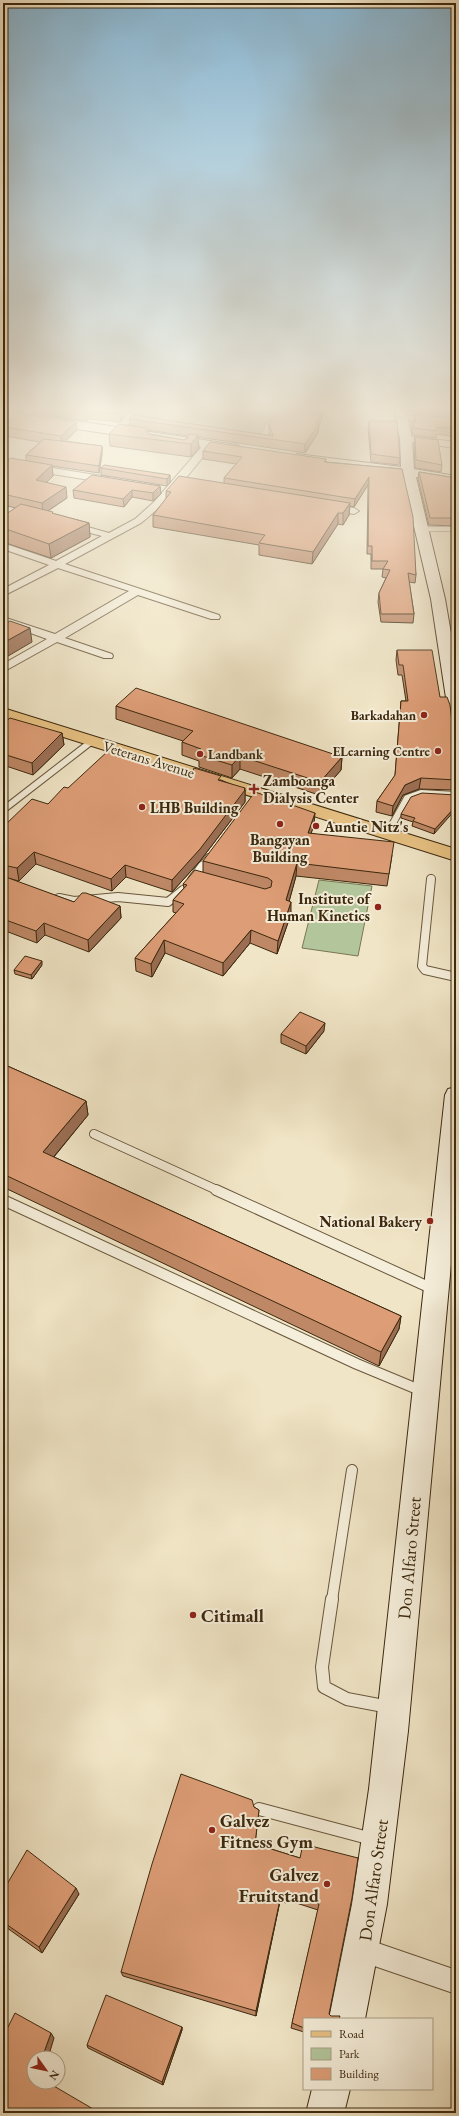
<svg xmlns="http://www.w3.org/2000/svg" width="459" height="2116" viewBox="0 0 459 2116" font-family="'EB Garamond',serif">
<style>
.green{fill:#b3c69b;stroke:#787754}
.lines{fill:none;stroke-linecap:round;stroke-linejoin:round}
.service-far4-casing{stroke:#69573c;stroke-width:6}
.service-far3-casing{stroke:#69573c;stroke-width:8}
.service-far2-casing{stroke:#69573c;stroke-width:10}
.service-far1-casing{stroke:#69573c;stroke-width:12}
.service-casing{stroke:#69573c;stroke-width:14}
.minor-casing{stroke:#69573c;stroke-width:2}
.secondary-casing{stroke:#3c280e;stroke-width:2}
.primary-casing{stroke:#3c280e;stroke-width:2}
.service-far4{stroke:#f5eeda;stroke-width:5}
.service-far3{stroke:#f5eeda;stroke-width:6}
.service-far2{stroke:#f5eeda;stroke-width:8}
.service-far1{stroke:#f5eeda;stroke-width:10}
.service{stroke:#f5eeda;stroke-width:12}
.minor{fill:#f5eeda;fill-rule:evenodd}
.secondary{fill:#f5eeda;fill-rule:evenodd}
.primary{fill:#e8c283;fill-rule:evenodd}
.wall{fill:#be8765;stroke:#3c280e;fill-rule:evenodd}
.shaded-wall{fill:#9b6e53;stroke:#3c280e}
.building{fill:#dd9d76;stroke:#3c280e}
.poi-dot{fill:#8f2418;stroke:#f5eeda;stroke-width:1.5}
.labels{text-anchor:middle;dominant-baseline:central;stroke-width:4;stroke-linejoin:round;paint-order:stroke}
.far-poi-label{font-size:13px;font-weight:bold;fill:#3c280e;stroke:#f5eeda;text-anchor:end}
.street-label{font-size:15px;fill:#3c280e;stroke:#f5eeda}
.poi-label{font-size:15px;font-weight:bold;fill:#3c280e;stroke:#f5eeda;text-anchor:start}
.near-street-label{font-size:18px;fill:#3c280e;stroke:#f5eeda}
.near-poi-label{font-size:18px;font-weight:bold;fill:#3c280e;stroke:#f5eeda;text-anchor:start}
</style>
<rect width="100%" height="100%" fill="#f0e5c6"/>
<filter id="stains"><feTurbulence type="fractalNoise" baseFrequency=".005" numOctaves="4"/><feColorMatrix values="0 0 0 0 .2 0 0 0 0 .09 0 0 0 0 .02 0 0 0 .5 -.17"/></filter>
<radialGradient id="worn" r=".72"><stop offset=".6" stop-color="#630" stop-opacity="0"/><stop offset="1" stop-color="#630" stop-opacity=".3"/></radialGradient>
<!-- green -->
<path class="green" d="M143,408H275L256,442L132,423Z
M319,880L372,886L358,956L302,948Z"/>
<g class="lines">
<!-- service-far4 casing -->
<g class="service-far4-casing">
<path id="service-far4" d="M422,529H456"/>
</g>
<!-- service-far3 casing -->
<g class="service-far3-casing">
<path id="service-far3" d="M3,810L92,741
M387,834L407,798L421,793L456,795
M201,867L209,857"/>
</g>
<!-- service-far2 casing -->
<g class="service-far2-casing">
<path id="service-far2" d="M431,879L422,966L425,970L456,977
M192,880L202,866
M59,898L74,901L118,897L168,902L183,890
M94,1134L219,1191"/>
</g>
<!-- service-far1 casing -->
<g class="service-far1-casing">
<path id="service-far1" d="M216,1190L433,1289
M3,1200L357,1364L422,1391
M443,1246L456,1249
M332,1600L352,1470"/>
</g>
<!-- service casing -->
<g class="service-casing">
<path id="service" d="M332,1599L322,1667L324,1687L347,1699L389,1707
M259,1809L372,1839"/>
</g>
<!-- minor casing -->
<g class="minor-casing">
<path id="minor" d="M26,408H35L27,419H21L20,417Z
M398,415L456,420V424L401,419L397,417Z
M406,436L456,442V448L403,441V437Z
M208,442L212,445L211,447C189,474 169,501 141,523L65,564L219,615L220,617L219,619H211L138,595L65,638L112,654L113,656L112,658H104L57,642L3,672V664L47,639L3,623V617L55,634L129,591L58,568L3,596V589L49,565L3,549V543L56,561L102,536L67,527V523L70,522L109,533L135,519L154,502L205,443Z
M3,460L108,477L112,480L108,483L3,466Z
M329,504L354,508L359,511L354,514L326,509V505Z
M3,505L34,513L36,515L31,518L3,511Z
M363,1938L456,1970V1994L354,1959L351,1950L354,1941Z"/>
</g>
<!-- secondary casing -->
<g class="secondary-casing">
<path id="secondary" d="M394,408H406L412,439L414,469L456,476V484L416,477L445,599L456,662V716L450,715L448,711L431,599L402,475L297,462L291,458L297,454L401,467L400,439Z
M3,410L237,445L243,449L237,453L3,418Z
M456,1087V1210L408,1731L387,1904L365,2019H329L352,1904L369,1789L445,1095L448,1089Z
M312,2089H350L344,2113H306Z"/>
</g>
<!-- primary casing -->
<g class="primary-casing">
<path id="primary" d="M3,708L456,849V861L3,718Z"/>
</g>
<!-- service-far4 -->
<use href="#service-far4" class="service-far4"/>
<!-- service-far3 -->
<use href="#service-far3" class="service-far3"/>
<!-- service-far2 -->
<use href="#service-far2" class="service-far2"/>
<!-- service-far1 -->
<use href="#service-far1" class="service-far1"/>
<!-- service -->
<use href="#service" class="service"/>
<!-- minor -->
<use href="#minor" class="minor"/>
<!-- secondary -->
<use href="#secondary" class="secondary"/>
<!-- primary -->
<use href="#primary" class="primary"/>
</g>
<!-- wall -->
<path class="wall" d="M3,408H24L22,411Z
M33,408H131L121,422L89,419L87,421L33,413Z
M278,408H326L319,425L318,433L305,453L198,437L199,448L191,457L110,446L109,434L130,425L129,419L269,435V424ZM147,430L188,436V438L184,440L149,434L147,432Z
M414,408H456V434L455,437L437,434L436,438L413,435L412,429V422H414L415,415H414Z
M3,411L77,430L65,441L102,446V454L99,473L52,466L53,476L46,483L67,498L48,511L54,514L89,523L90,537L51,558L3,542V516L16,508L3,505V466L26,461V455L40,442L5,436V427H3Z
M369,421L400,458L399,465L371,462L368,428Z
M415,437L442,465L441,472L415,468L414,444Z
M203,451L326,459V462L402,469L416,575L415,583L409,582L414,614L413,623L381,622L378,602L379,593L386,578L382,577L383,569H371V554H367L368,485L354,507L350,506L349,515L343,525L338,524L312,564L259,555V545L153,527V515L166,499V491L224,484V478L236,464L203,459Z
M101,468L170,475V483L167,486L101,475Z
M419,472L456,478V526L429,525L418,479Z
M160,486L161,494L153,501L132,497L124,507L74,498L73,490Z
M397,650L440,697L456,755V785L455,790L419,789L403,795L392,816L376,812L377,801L395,776L401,701H406L402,675H398L396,660Z
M116,706L342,757L341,770L319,795L240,769L232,778L199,767V761L182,755V742L183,741L116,719Z
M3,724L62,733L64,745L33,775L3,765Z
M190,778L221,780L245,790V802L200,861L172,892L126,877L112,891L36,864L19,881L4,877L74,902L120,906L121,918L89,952L45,935L37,943L3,930V825L4,826L48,804L68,788Z
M456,795L434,834L412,826L413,822L401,818V814Z
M314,825L311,833L392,855L387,886L296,876L289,901L291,914L277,954L250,943L223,976L165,953L152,977L136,971L135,958L176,913L173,912V900L184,888L183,884L203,872V861Z
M42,965L32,979L15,974L14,970Z
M324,1031L306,1054L281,1043V1034Z
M3,1064L86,1101L88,1115L54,1157L401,1316L399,1329L379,1366L3,1187Z
M254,1807L259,1810L255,1844L300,1858H358L304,2019V2032L291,2028L318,1910L287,1900L286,1903L280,1901L256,2016L123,1976L121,1972Z
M3,1891L79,1894L42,1953L3,1925Z
M182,2027V2030L163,2085L88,2048L87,2045Z"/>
<!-- shaded-wall -->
<path class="shaded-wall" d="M124,408H131L121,422L120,414Z
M322,408H326L319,425L318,433L305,453V444Z
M88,411L89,419L87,421L86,412Z
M76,422L77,430L62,445L61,436Z
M456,428V434L455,437V429Z
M198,435L199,448L191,457V444Z
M102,446V454L99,473V466Z
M52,465L53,476L38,491L36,480Z
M170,475V483L167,486V479Z
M369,477L368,485L354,507L355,499Z
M160,486L161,494L153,501V493Z
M66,487L67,498L43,514L42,503Z
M132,490V497L124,507L123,499Z
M350,503L349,515L343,525V513Z
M338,513V524L312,564L313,552Z
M89,523L90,537L51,558L49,544Z
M30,628L32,642L3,659V643Z
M62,733L64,745L33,775L32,763Z
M240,756V769L232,778V765Z
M342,757L341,770L319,795L320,782Z
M421,778L419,789L403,795L392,816L393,806L405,785Z
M245,788V791V790V802L200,861L172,892V880Z
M456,806V809L434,834L435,829Z
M315,813L314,825L307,845L308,833Z
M34,852L36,864L19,881L17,868Z
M297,863L296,876L286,913V900Z
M125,865L126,877L112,891L111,879Z
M3,868L4,877H3Z
M291,902V914L277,954L278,941Z
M120,906L121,918L89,952L88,940Z
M44,923L45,935L37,943L36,931Z
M251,930L250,943L223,976V963Z
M164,940L165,953L152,977L151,964Z
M42,961V965L32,979L31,975Z
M325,1023L324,1031L306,1054V1046Z
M86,1101L88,1115L46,1166L43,1152Z
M401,1316L399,1329L379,1366L381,1352Z
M76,1888L79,1894L42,1953L39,1947Z
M281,1895L280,1901L256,2016V2011Z
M182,2027V2030L163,2085L162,2082Z
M51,2033L54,2038L48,2058H42Z"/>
<!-- building -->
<path class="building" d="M59,408H124L120,414L88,411L86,412Z
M278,408H322L316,424H319L305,444L129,419L133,415L273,436L269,424Z
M422,408H456V412Z
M3,411L76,422L61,436L4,427L13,420L3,419Z
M415,415L456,418V428L455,429L437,427V431L414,428L412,422H415Z
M369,421H397L400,458L371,454Z
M119,424L147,428V432L149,434L184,440L188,438V434L198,435L191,444L109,434Z
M415,437L438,440L442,465L416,460Z
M44,439L102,446L99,466L26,455Z
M210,442L326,459L324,462L402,469L413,517L416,575L408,573L414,614H381L379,593L390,570L383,569L388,561H372V546H368L369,477L355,499L224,478L242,457L203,451Z
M10,458L52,465L36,480L66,487L42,503L3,494V466Z
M104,465L170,475L167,479L101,468Z
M419,472L456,478V518H430Z
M92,475L160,486L153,493L132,490L123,499L73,490Z
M179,476L350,503L343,513H338L313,552L259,543L265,535L153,515L171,492L166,491Z
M21,504L53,512L52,513L89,523L49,544L3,528V516Z
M10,621L30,628L3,643V625Z
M397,650H432L440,697H447L450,705L456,755V768H454L456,780L421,778L405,785L393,806L377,801L395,775L401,701H408L403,665H399Z
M136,688L342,757L320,782L240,756L232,765L199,755L201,749L182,742L193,731L116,706Z
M10,718L62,733L32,763L3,754V724Z
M108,751L190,778L194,768L221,776L218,780L245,788L244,789L245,790L200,849L172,880L125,865L111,879L34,852L17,868L3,865V825L4,826L32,799L48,804L64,787L68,788Z
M255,792L315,813L308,833L394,842L389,874L297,863L286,900L291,902L278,941L251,930L223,963L164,940L151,964L135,958L184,904L173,900L187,885L183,884L195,870L265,889L271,887L272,881L268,878L203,861Z
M422,793L456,795V806L435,829L413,821L415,818L401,814L411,797Z
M3,876L74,902L82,893H86L120,906L88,940L44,923L36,931L3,919Z
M25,956L42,961L31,975L14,970Z
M300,1012L325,1023L306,1046L281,1034Z
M3,1064L86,1101L43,1152L401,1316L381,1352L3,1174Z
M181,1774L252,1800L254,1807L259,1810L255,1844L300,1858L303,1844L358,1858L352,1898L329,2014L331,2016H340L339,2019H304V2028L292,2023L319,1904L288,1894L287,1897L281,1895L256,2011L121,1972L152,1864Z
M27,1850L76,1888L39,1947L3,1922V1891Z
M106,1995L182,2027L162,2082L87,2045Z
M15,2013L51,2033L42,2058H34V2082H47L100,2113H3V2037Z"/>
<!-- sky -->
<linearGradient id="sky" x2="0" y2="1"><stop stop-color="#89b8d5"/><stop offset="0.58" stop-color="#f8f3e5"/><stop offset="1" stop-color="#f8f3e5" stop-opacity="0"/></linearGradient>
<rect width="459" height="705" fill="url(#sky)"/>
<!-- markers -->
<g class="poi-dot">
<circle cx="424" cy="715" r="4"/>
<circle cx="438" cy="751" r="4"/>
<circle cx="200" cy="754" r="4"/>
<path d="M252 783h4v4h4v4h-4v4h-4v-4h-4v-4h4z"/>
<circle cx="142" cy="807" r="4"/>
<circle cx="280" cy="824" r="4"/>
<circle cx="316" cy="826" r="4"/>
<circle cx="378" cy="907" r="4"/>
<circle cx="430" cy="1221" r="4"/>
<circle cx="193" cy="1615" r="4"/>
<circle cx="212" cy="1830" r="4"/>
<circle cx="327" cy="1884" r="4"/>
</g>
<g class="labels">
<!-- far-poi labels -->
<g class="far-poi-label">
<text x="416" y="715">Barkadahan</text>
<text x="430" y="751">ELearning Centre</text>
<text x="208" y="754" text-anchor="start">Landbank</text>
</g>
<!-- street labels -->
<g class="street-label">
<text transform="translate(149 759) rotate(17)">Veterans Avenue</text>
</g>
<!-- poi labels -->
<g class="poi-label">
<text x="263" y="780">Zamboanga<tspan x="263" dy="17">Dialysis Center</tspan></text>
<text x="150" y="807">LHB Building</text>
<text x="324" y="826">Auntie Nitz's</text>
<text x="280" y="839" text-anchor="middle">Bangayan<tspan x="280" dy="17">Building</tspan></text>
<text x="370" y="898" text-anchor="end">Institute of<tspan x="370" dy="17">Human Kinetics</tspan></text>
<text x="422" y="1221" text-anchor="end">National Bakery</text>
</g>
<!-- near-street labels -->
<g class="near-street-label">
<text transform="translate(409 1558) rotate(-85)">Don Alfaro Street</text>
<text transform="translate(373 1880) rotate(-82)">Don Alfaro Street</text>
</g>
<!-- near-poi labels -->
<g class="near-poi-label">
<text x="201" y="1615">Citimall</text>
<text x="220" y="1820">Galvez<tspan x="220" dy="21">Fitness Gym</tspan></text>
<text x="319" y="1874" text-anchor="end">Galvez<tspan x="319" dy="21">Fruitstand</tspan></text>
</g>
</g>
<!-- margin -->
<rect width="459" height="2116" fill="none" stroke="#f0e5c6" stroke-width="16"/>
<rect x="4" y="4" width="451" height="2108" fill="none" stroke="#3c280e" stroke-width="2"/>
<rect x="8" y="8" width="443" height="2100" fill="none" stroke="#3c280e"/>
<!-- legend -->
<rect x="303" y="2018" width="130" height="72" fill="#f5eeda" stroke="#ab9f88"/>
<rect x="311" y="2031" width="20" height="6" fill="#e8c283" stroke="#ab9f88"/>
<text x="339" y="2038" font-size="12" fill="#3c280e">Road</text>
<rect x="311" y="2048" width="20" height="12" fill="#b3c69b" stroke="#ab9f88"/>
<text x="339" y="2058" font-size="12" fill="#3c280e">Park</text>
<rect x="311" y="2068" width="20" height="12" fill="#dd9d76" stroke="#ab9f88"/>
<text x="339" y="2078" font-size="12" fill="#3c280e">Building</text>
<!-- north arrow -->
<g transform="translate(46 2070) rotate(123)"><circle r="19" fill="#f5eeda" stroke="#ab9f88"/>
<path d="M0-3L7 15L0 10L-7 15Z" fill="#8f2418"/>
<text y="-6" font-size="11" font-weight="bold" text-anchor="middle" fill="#3c280e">N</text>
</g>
<rect width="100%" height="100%" filter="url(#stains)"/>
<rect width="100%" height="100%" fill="url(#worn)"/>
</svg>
